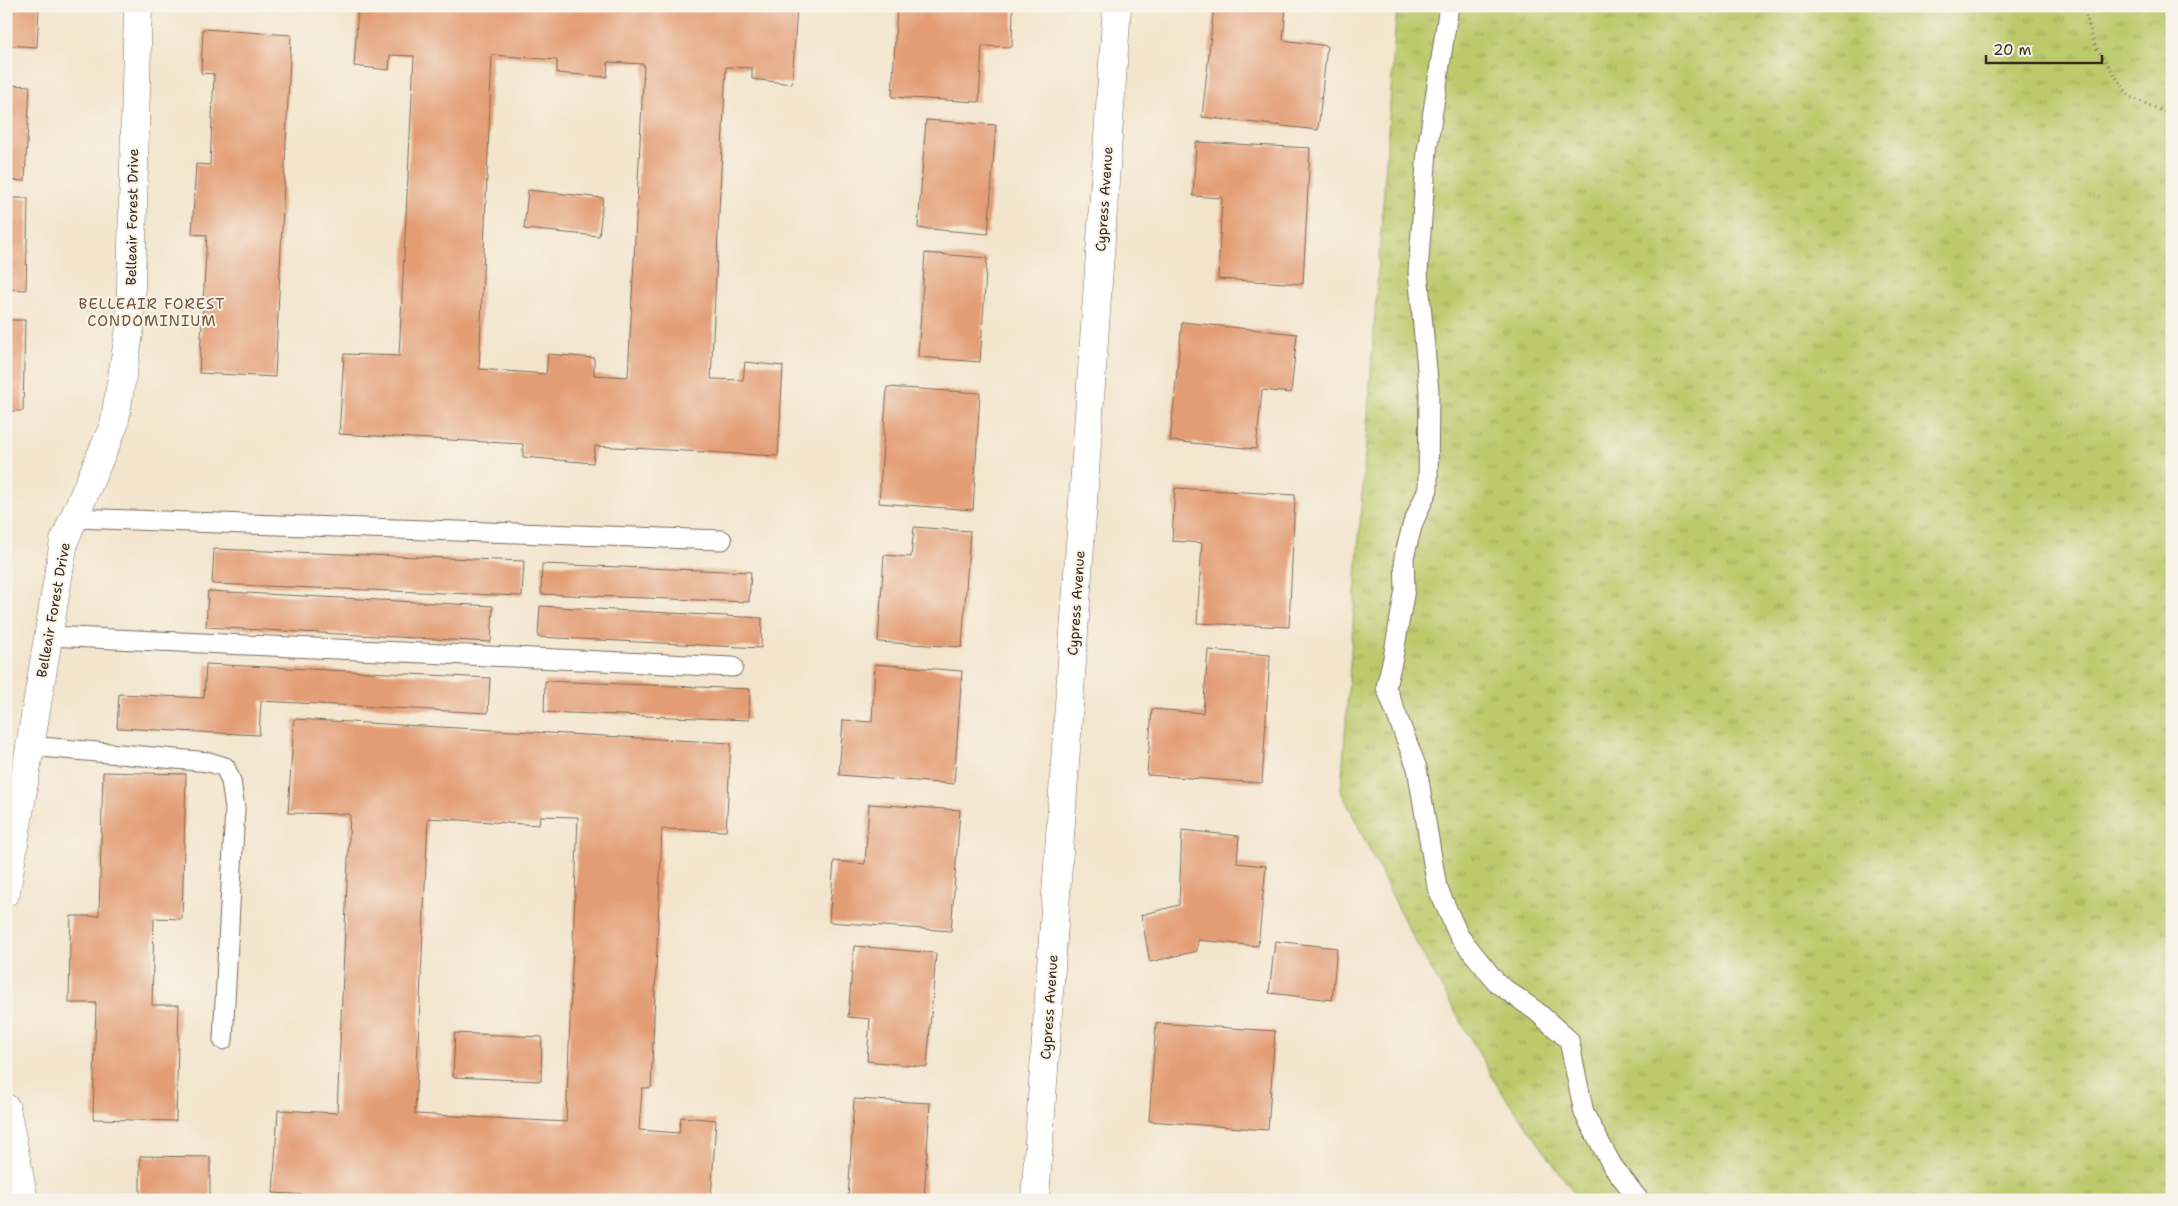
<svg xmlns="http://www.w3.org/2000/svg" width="2178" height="1206" viewBox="0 0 2178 1206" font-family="'Shantell Sans',sans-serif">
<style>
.grass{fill:url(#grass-tufts);stroke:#7c7a45}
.building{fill:#e39d74;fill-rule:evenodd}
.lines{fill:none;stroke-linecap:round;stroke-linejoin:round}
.lane-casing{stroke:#7b6b5b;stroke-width:21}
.street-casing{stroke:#7b6b5b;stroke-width:29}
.path{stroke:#7b6b5b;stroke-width:3;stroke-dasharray:1 4;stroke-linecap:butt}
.lane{stroke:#fff;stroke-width:19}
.street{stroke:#fff;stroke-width:28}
.labels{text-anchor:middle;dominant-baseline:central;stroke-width:4;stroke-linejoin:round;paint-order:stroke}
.street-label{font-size:14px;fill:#3b2a1e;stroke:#f7f3e8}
.neighbourhood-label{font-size:15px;letter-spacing:1px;fill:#76523c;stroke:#f7f3e8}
</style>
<defs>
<pattern id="grass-tufts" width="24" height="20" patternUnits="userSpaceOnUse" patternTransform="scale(1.25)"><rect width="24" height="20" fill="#bcca6c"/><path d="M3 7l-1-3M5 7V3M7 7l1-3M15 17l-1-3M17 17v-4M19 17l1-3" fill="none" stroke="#9aa458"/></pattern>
</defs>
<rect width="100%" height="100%" fill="#f7f3e8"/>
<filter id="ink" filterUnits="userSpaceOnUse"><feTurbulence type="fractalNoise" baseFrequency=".02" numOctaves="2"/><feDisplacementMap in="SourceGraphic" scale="10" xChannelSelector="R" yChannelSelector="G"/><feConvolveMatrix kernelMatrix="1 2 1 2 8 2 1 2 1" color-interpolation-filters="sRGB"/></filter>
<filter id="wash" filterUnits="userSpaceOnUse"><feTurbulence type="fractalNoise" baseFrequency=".0096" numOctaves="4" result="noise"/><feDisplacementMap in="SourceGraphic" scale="20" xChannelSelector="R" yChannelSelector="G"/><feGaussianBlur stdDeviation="1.12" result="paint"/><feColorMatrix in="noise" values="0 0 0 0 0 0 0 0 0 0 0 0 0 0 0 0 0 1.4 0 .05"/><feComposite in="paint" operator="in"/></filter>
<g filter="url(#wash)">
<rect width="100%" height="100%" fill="#f3e5cd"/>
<!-- grass -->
<path class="grass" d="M1397,6H2172V1200H1579L1497,1085L1410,932L1341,791Z"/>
<g id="blocks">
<!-- building -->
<path class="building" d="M6,6H39L37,47L6,45Z
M358,6H797L792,84L752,79V68L726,67L711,379L743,380L745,362L783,366L778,456L595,446L593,463L523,457V444L339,434L344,354L399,356L414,56L390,55L389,70L354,66ZM492,55L557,60V73L607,77L608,62L644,64L628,377L594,375V358L548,354L546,374L479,369Z
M897,6H1013L1012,47L982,46L979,102L892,97Z
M1214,6H1286L1283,40L1327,46L1318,130L1202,117Z
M203,29L291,35L275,377L199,373L207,235L192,234L196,164L210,165L214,74L201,73Z
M6,85L30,86L25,181L6,180Z
M926,120L996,125L988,234L918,228Z
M1196,142L1310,148L1303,284L1218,279L1222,198L1193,196Z
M528,190L603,198L599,236L524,229Z
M6,198H28L26,290L6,289Z
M925,253L987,258L980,362L918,357Z
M6,320H25L23,411H6Z
M1182,322L1297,334L1291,393L1262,390L1256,449L1170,441Z
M887,387L980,393L973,510L879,503Z
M1175,488L1295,495L1289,627L1197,623L1202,543L1172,541Z
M914,527L970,531L962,647L878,642L884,555L911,557Z
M214,549L524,561L522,596L212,584Z
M542,564L751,572L749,602L541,594Z
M208,591L493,606L491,642L206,627Z
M540,606L762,618L761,648L538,637Z
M1208,650L1270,655L1262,783L1147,775L1152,709L1203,713Z
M206,664L490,678L488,713L261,701L259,735L117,728L119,694L204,698Z
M875,664L962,671L954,784L839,775L843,720L872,722Z
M545,681L750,689L749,720L544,712Z
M294,719L731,743L726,831L662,829L651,1088H642L639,1130L679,1133L681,1117L716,1120L711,1200H394L273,1193L278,1110L337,1113L350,814L288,813ZM540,816L578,817L566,1122L415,1114L428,818L539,825Z
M103,772L186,774L182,919L154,918L152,1005H179L176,1121L93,1119L96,1003H69L70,945L71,916H99Z
M869,804L960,810L951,931L829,922L834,861L865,864Z
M1182,830L1239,836L1237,863L1266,866L1258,946L1198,940L1197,951L1150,962L1141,915L1179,905Z
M1275,941L1337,948L1332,1000L1269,993Z
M854,946L936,953L927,1067L867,1061L870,1019L848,1017Z
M1156,1023L1275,1031L1268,1130L1149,1121Z
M455,1033L542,1037L541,1081L453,1077Z
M854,1099L930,1103L924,1200H848Z
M140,1156L210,1157V1200H140Z"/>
</g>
</g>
<g filter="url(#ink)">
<use href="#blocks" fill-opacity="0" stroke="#7b6b5b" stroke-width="1"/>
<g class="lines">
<!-- lane casing -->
<g class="lane-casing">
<path id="lane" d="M1449,6L1427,151L1418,272L1429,391L1428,489L1413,523L1404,557L1405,589L1393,658L1386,687L1417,768L1437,887L1459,936L1498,984L1536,1011L1569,1040L1584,1113L1612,1165L1639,1200
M74,518L722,540
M48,636L733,667
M30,746L209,762L225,767L231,781L235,809L223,1040"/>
</g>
<!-- street casing -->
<g class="street-casing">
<path id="street" d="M6,892L64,541L114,425L130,328L138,6
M6,1108L24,1200
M1035,1200L1117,6"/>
</g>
<!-- path -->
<path class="path" d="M2083,6L2095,46L2130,97L2172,115"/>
<!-- lane -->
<use href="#lane" class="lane"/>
<!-- street -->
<use href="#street" class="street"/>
</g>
</g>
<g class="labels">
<!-- street labels -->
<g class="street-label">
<text transform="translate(1104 199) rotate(-86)">Cypress Avenue</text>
<text transform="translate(132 217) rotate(-89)">Belleair Forest Drive</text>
<text transform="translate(1076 603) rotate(-86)">Cypress Avenue</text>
<text transform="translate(53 610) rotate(-80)">Belleair Forest Drive</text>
<text transform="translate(1049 1007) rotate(-86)">Cypress Avenue</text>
</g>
<!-- neighbourhood labels -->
<g class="neighbourhood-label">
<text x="152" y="304">BELLEAIR FOREST<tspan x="152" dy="17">CONDOMINIUM</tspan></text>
</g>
</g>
<!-- margin -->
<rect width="2178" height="1206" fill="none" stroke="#f7f3e8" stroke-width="25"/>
<!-- scale -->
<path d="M1986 55v8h116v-8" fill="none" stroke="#3b2a1e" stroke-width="2.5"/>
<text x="1993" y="55" font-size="15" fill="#3b2a1e" stroke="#f7f3e8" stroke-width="4" paint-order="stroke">20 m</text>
</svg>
